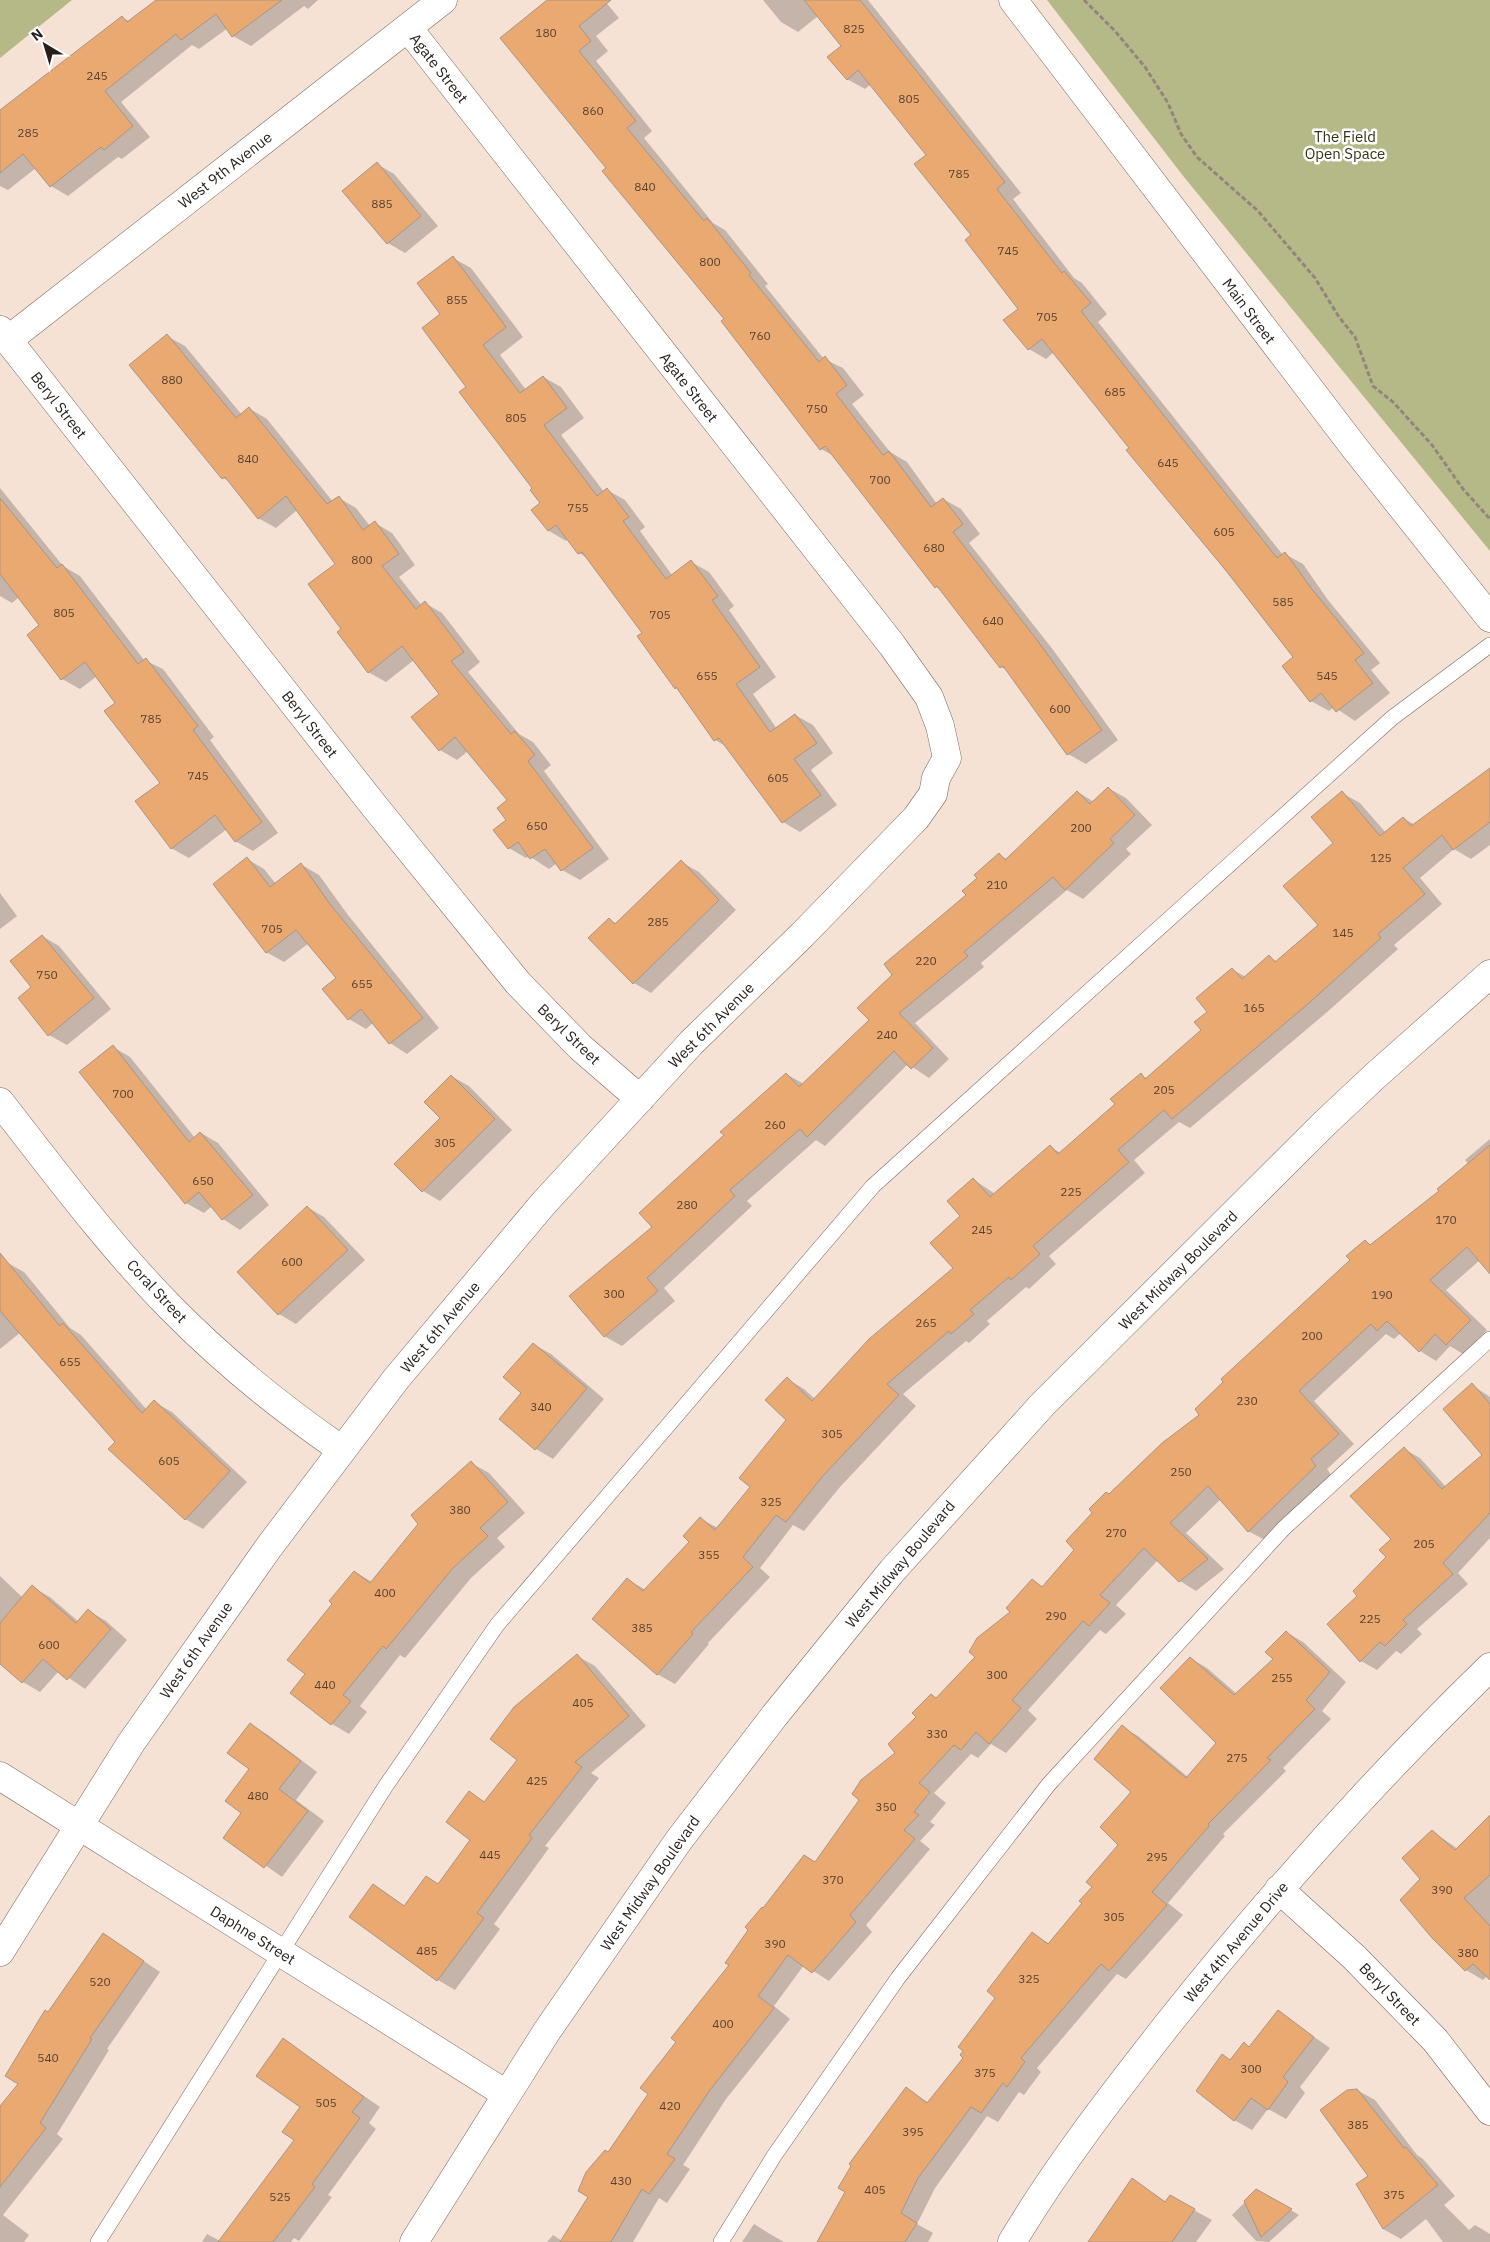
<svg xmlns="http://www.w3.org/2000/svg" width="1490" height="2242" viewBox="0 0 1490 2242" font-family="'IBM Plex Sans',sans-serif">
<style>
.green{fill:#b5b987}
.shadow{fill:#0003}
.building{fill:#eba972;stroke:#a69587}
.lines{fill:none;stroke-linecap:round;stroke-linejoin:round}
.lane-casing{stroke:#796a5d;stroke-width:16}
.street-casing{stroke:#796a5d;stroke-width:29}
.secondary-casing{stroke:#796a5d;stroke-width:29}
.path{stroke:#93857c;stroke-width:3;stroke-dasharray:5 2.5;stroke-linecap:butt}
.lane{stroke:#fff;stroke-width:15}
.street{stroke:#fff;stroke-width:28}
.secondary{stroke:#fff;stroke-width:28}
.labels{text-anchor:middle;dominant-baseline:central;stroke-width:5;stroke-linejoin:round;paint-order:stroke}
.number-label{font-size:12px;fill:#574230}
.street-label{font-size:15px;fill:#261f1a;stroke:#fff}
.park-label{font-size:15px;fill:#343512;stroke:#fff}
</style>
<rect width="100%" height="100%" fill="#f5e2d4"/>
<!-- green -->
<path class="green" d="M0,0H72L0,58Z
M1047,0H1490V551L1184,177Z"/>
<!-- shadow -->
<path class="shadow" d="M158,0H318L308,9L304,6L251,46L233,36L228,28L199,49L192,45L121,102L150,137L122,159L118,157L68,196L51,186L36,168L8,190L0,186V113L122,18L129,21Z
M549,0H604L619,18L596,36L608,51L596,61L652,131L644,138L713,223L725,230L768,284L765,286L824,359L843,368L864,395L852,404L890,452L907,462L937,504L943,499L961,509L980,534L969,543L1054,651L1118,740L1086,764L1068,754L1008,671L1001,667L942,591L936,587L834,456L821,449L726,319L608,168Z
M763,0H868L1021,193L1013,199L1074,278L1082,283L1107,314L1098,322L1283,555L1285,554L1303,564L1328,600L1380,663L1371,670L1390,693L1355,721L1334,707L1329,711L1311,701L1294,658L1054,352L1046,359L1029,349L1019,309L972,235L927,155L871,84L865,89L847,79L843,46L818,16L798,32L781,22Z
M377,164L394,174L438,226L405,253L388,243Z
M453,258L471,268L523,337L500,355L526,390L543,377L561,387L584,418L561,435L604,492L607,490L625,500L645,527L640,531L672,575L691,562L709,572L734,606L729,610L776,677L753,694L777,729L795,715L813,725L833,753L811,770L837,805L800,832L783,822L729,748L715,740L638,636L643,633L589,559L579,553L568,539L566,541L549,531L542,504L533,488L468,387L442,315Z
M167,336L185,346L242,415L250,409L267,419L333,502L339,498L356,508L370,526L375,523L392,533L415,565L399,577L422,606L425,603L442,613L480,662L468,672L519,734L533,742L551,765L544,771L609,859L580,880L562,870L557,863L549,869L529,856L526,858L509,848L507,821L509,801L468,751L457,760L440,750V694L414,660L386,682L368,672L343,629L337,565L297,510L276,528L258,518L230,482L223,478Z
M0,488L63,566L80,576L144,660L163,669L214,737L210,740L278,833L253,851L235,841L227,829L189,858L171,848L161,783L117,703L97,676L80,689L62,679L29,635L41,626L19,597L12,603L0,596Z
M1490,774V845L1471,859L1454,849L1420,878L1442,904L1394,945L1398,949L1326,1013L1190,1128L1179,1122L1134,1160L1145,1173L1049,1256L1056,1264L1029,1289L1026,1287L987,1321L990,1324L969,1343L966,1341L903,1394L916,1406L840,1487L804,1531L793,1525L760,1568L770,1577L708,1643L709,1644L675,1684L657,1674L628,1580L646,1590L691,1542L701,1519L718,1528L751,1487L788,1419L787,1379L804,1389L815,1399L954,1268L962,1216L973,1179L995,1194L1050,1147L1061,1153L1116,1104L1141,1075L1148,1079L1203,1030L1209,1012L1233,970L1246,977L1269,957L1278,962L1320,925L1342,793L1360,803L1386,833L1403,818L1415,825Z
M1108,788L1126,798L1152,825L1126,849L1131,854L1083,899L1067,890L981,963L984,967L915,1023L949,1059L929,1078L908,1064L825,1146L816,1140L747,1201L752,1206L664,1288L675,1301L622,1346L604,1336L654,1227L725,1135L786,1074L804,1084L871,1020L894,975L968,896L979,878L999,855L1007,859L1078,792L1094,802Z
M247,859L264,869L276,884L302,865L319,875L348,915L439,1028L407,1054L390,1043L373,1023L366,1029L349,1019L338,978L309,943L284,962L266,952Z
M681,862L699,872L736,910L651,993L634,983L609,919L617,924Z
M0,893L17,916L0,929Z
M42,936L59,946L111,1009L67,1045L49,1035Z
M113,1047L130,1057L195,1138L201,1133L218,1143L269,1205L240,1230L223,1219L212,1206L204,1213L186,1203Z
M451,1076L469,1086L512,1130L440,1201L423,1191Z
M1490,1139V1272L1480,1260L1446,1290L1487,1330L1463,1354L1450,1346L1436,1361L1420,1351L1401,1333L1394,1339L1386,1334L1314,1401L1354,1444L1327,1469L1332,1476L1265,1540L1248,1531L1221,1499L1186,1533L1224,1569L1196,1591L1180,1581L1158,1560L1116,1605L1126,1614L1106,1634L1100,1630L1028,1710L1037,1719L1006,1753L991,1744L978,1758L971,1754L934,1793L946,1803L930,1822L935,1825L920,1841L930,1849L866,1925L872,1932L829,1981L804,1965L774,2006L790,2019L726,2099L683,2165L690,2169L667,2203L659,2198L633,2242H547L553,2235L562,2241L590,2197L608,2153L649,2094L678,2041L731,1965L764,1909L816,1863L937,1699L976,1657L1033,1581L1044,1587L1075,1550L1109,1495L1201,1415L1352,1260L1366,1242L1371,1245L1441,1191L1469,1165L1465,1160Z
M307,1207L324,1217L365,1260L296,1324L279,1314Z
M0,1262H6L24,1272L70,1328L81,1335L147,1410L154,1402L172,1412L247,1482L203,1529L185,1519L21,1332L0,1349Z
M533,1344L551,1354L604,1399L553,1459L536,1449L523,1392Z
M1472,1385L1490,1397V1538L1458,1573L1468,1584L1417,1629L1422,1634L1401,1654L1396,1651L1377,1670L1361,1661L1358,1596L1388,1557L1393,1539L1404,1449L1420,1458L1446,1487L1484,1455Z
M471,1463L489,1473L525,1513L497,1538L505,1547L471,1578L405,1658L400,1655L360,1706L367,1712L349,1734L332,1724L292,1693L307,1674L333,1604L355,1572L372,1582Z
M0,1576L23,1598L32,1587L50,1597L79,1622L89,1611L106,1621L127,1640L85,1689L59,1671L40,1692L23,1682L0,1663Z
M1286,1632L1303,1642L1346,1682L1322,1711L1331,1719L1283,1768L1286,1771L1223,1834L1225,1836L1168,1903L1183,1915L1126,1979L1117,1974L1037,2068L1041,2072L1024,2095L1019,2092L998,2122L987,2116L935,2188L917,2224L933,2233L928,2242H818L906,2088L929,2103L965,2058L1032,1934L1050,1944L1084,1903L1120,1845L1133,1792L1122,1727L1138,1736L1188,1777L1218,1743L1190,1658L1207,1668L1237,1694L1275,1659Z
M577,1656L595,1666L646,1726L591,1773L599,1778L545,1846L549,1848L494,1924L500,1929L455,1990L438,1980L351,1916L374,1885L405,1906L439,1885L472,1840L469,1793L485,1802L519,1760Z
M251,1725L268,1735L317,1772L296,1800L324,1821L282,1877L225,1837L243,1813L251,1769Z
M1433,1832L1458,1849L1490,1833V1979L1487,1976L1483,1980L1466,1970L1432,1937L1421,1879Z
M120,1945L160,1972L107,2049L109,2050L57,2134L63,2139L3,2215L29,2235L24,2242H0V2108L20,2084L49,2014Z
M1278,2012L1330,2048L1300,2087L1305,2093L1286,2119L1268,2109L1252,2130L1234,2120L1230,2061L1245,2044L1250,2047Z
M283,2040L380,2107L369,2123L376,2129L328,2195L332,2197L299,2241L294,2238L291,2242H202L207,2234L220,2241L296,2140L302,2107Z
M1357,2090L1375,2100L1417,2155L1423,2159L1455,2196L1444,2205L1469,2230L1475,2225L1490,2234V2242H1443L1426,2219L1401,2239L1383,2229L1369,2176Z
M1133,2180L1166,2202L1170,2197L1212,2220L1196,2242H1108Z
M1257,2190L1299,2215L1269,2242L1256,2241L1232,2215Z
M754,2224L770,2234L784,2242H742Z"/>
<!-- building -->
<path class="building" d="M156,0H282L232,37L216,14L181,40L176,34L105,91L133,126L104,150L101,147L50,187L23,154L0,173V110L122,16L127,22Z
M547,0H611L579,26L591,41L579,51L636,121L627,128L704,221L707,218L751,273L749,275L819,362L825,356L847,385L836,394L883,455L889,451L931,507L943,498L963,524L953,532L1037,640L1102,730L1067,755L1003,666L1000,668L937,586L935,588L825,446L820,450L721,321L724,319L602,171L606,168L500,38Z
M804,0H860L1005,182L997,189L1062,273L1064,271L1091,303L1081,311L1277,558L1285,552L1311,588L1364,653L1355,660L1373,683L1336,712L1321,693L1310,702L1282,666L1293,657L1228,573L1126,450L1129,448L1042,339L1028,350L1003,320L1018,309L965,240L971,235L914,164L926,155L858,70L847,80L827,57L841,46Z
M377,162L421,216L387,244L342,191Z
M453,256L506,327L483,345L520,393L543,376L567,408L544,425L597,496L607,488L629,517L623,521L666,579L691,560L718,596L712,600L760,667L736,684L770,732L795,714L817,743L794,759L821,795L782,823L719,738L714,741L676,687L675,689L637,636L642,633L582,552L578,554L556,525L548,531L531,510L540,503L530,490L532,488L459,392L466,387L422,328L440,314L417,283Z
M167,334L236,418L249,407L327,504L339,496L363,530L375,521L399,554L382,566L416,609L425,601L464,652L451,661L511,734L515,731L535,755L528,761L593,848L561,871L545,849L530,859L518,842L508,849L493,830L506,820L497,808L507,800L455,737L439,751L411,717L439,694L402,646L368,673L337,632L341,629L308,584L335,564L286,496L258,519L225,477L222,479L129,365Z
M0,498L57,568L62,564L138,664L146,658L198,726L193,730L262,822L235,842L215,815L171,849L135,801L160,783L104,711L115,703L85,662L61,680L27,635L39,625L0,574Z
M1490,768V822L1453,850L1442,835L1403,868L1425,894L1378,934L1381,938L1309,1003L1172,1119L1164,1110L1118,1150L1129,1162L1033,1246L1040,1254L1011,1280L1009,1277L970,1310L974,1314L951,1334L949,1331L887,1384L899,1395L822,1477L786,1522L776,1515L743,1557L753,1567L691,1632L693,1634L657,1675L592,1619L627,1578L643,1591L689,1542L683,1536L700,1517L715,1530L750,1487L739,1478L786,1420L765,1400L787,1377L812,1401L869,1339L953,1268L930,1243L960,1216L947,1201L973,1178L990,1197L1050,1145L1058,1154L1115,1104L1110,1099L1141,1073L1145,1079L1201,1030L1194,1022L1207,1012L1196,998L1232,968L1242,979L1269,955L1275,962L1318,925L1283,886L1333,843L1311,817L1342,791L1380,836L1403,817L1411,826Z
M1108,787L1135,815L1110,839L1114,843L1065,890L1053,877L964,952L968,956L899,1013L933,1048L911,1069L894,1051L807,1137L800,1129L730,1190L735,1196L647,1278L658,1291L604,1337L569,1296L652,1227L639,1213L724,1135L720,1132L786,1073L799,1087L869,1020L857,1008L892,975L884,964L966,895L962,891L977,878L974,875L999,853L1005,860L1077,791L1090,804Z
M247,857L270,887L301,863L330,904L423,1018L389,1044L361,1009L348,1020L322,989L336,978L296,930L266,953L213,884Z
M681,860L719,900L633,984L588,938L609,918L615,924Z
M42,935L94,998L48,1036L18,998L31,987L10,961Z
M113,1045L189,1142L200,1132L253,1195L222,1220L199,1192L185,1204L79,1072Z
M451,1075L495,1119L422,1192L394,1164L440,1118L424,1102Z
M1490,1145V1274L1467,1247L1430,1280L1471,1320L1446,1345L1435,1334L1419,1352L1387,1321L1377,1331L1371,1324L1299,1391L1339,1434L1311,1459L1316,1466L1248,1532L1208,1486L1170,1523L1208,1559L1179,1582L1144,1548L1100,1595L1110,1603L1089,1626L1083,1621L1012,1700L1021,1708L989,1744L976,1732L961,1750L954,1745L919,1783L930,1792L914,1812L919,1815L904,1830L915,1839L850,1915L856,1922L812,1973L788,1955L758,1996L774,2008L710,2090L667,2154L675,2159L649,2194L642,2189L611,2242H560L588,2197L578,2191L586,2172L605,2150L608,2152L648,2094L640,2088L676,2042L671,2038L729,1965L725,1963L748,1930L745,1927L762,1907L763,1908L804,1855L815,1862L859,1800L852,1794L861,1780L895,1753L888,1744L916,1717L912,1713L931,1694L936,1698L975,1657L969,1652L977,1638L1010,1612L1006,1608L1032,1579L1042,1587L1074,1550L1066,1541L1092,1513L1089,1509L1106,1492L1109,1494L1162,1443L1199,1415L1195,1409L1223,1382L1221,1379L1350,1260L1346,1256L1365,1240L1370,1245L1439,1191L1437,1189Z
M307,1206L348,1250L278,1315L237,1272Z
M0,1253L60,1326L63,1323L142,1413L154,1400L230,1471L185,1520L108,1449L115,1442L0,1311Z
M533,1343L587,1388L535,1450L499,1419L521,1393L503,1377Z
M1472,1383L1490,1404V1513L1443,1563L1453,1574L1403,1620L1407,1624L1385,1646L1380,1642L1360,1662L1327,1624L1357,1596L1353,1591L1386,1557L1379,1550L1391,1539L1350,1496L1404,1447L1442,1489L1482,1455L1443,1409Z
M471,1461L508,1502L480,1528L488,1536L453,1568L386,1649L383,1646L343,1695L351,1701L331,1725L290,1693L305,1674L287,1660L332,1604L329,1601L354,1571L370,1583L418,1524L411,1515Z
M32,1585L76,1623L88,1609L111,1629L67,1680L43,1659L22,1683L0,1664V1623Z
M1286,1631L1330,1672L1306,1700L1315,1709L1267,1758L1271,1760L1208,1824L1209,1826L1152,1892L1167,1905L1109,1971L1101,1964L1021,2058L1025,2062L1007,2087L1003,2083L981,2113L971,2107L918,2178L901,2213L917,2223L905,2242H817L845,2192L838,2188L851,2166L849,2164L906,2087L927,2103L963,2058L960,2055L963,2051L958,2047L995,1998L987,1991L1032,1932L1048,1944L1082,1903L1079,1901L1092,1887L1086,1882L1118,1845L1100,1827L1131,1792L1094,1759L1122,1725L1186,1778L1216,1743L1160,1688L1190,1657L1234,1695L1273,1659L1265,1652Z
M577,1654L629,1716L575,1762L582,1767L529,1835L532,1838L477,1913L484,1918L437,1981L349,1917L373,1884L404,1906L426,1876L438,1884L470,1840L446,1822L469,1791L484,1802L517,1760L490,1739L514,1707Z
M250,1723L301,1761L279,1789L308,1811L264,1868L223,1838L241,1813L225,1801L249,1769L227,1753Z
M1490,1815V1875L1464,1898L1490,1926V1980L1473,1964L1465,1971L1432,1938L1400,1900L1420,1879L1402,1858L1432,1830L1455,1850Z
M103,1933L144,1961L90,2038L92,2039L40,2123L46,2128L0,2187V2106L18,2084L5,2076L45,2010L48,2012Z
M1278,2010L1314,2037L1283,2077L1288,2082L1268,2110L1251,2098L1234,2121L1196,2091L1222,2054L1230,2060L1244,2042L1249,2047Z
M283,2038L364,2097L352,2112L360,2118L312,2184L315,2187L273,2242H218L294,2140L282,2132L300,2107L256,2076Z
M1357,2089L1404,2148L1406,2147L1438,2185L1383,2229L1356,2184L1368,2176L1320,2110L1347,2090Z
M1132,2178L1165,2202L1170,2195L1195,2209L1172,2242H1088Z
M1256,2189L1292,2209L1261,2237L1244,2201Z"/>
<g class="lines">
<!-- lane casing -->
<g class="lane-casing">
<path id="lane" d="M98,2242L385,1787L497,1625L873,1186L1392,718L1490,645
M721,2242L774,2156L898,1978L1049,1784L1284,1528L1490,1339"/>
</g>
<!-- street casing -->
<g class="street-casing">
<path id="street" d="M0,330L375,807L518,983L580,1047L640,1099
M8,340L443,0
M0,1102C55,1172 108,1244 170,1307C222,1360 281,1408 342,1450
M0,1776L506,2094
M1279,1889L1354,1957L1435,2040L1490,2111
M0,1952L131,1743L269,1547L396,1379L543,1204L692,1042L802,935L916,818L933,794L936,778L947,758L940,726L929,697L892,645L408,28
M1012,2242C1058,2165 1113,2094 1168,2024C1268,1898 1375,1779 1490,1667"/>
</g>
<!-- secondary casing -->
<g class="secondary-casing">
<path id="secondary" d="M1013,0L1354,447L1490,618
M414,2242L547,2031L679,1840L775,1715L892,1571L1042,1405L1325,1123L1375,1076L1490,974"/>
</g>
<!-- path -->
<path class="path" d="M1084,0L1115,31L1145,67L1168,103L1181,134L1197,157L1258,211L1315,278L1339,317L1355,337L1373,386L1393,402L1432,445L1463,489L1490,519"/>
<!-- lane -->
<use href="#lane" class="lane"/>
<!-- street -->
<use href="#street" class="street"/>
<!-- secondary -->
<use href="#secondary" class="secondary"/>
</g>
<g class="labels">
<!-- number labels -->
<g class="number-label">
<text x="854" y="28">825</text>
<text x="546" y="32">180</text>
<text x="97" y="75">245</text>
<text x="909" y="98">805</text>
<text x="593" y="110">860</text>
<text x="28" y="132">285</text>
<text x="959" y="173">785</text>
<text x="645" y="186">840</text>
<text x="382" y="203">885</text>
<text x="1008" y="250">745</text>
<text x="710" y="261">800</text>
<text x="457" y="299">855</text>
<text x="1047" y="316">705</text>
<text x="760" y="335">760</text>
<text x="172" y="379">880</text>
<text x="1115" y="391">685</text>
<text x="817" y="408">750</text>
<text x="516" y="417">805</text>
<text x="248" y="458">840</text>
<text x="1168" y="462">645</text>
<text x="880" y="479">700</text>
<text x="578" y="507">755</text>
<text x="1224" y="531">605</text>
<text x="934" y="547">680</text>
<text x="362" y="559">800</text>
<text x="1283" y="601">585</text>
<text x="64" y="612">805</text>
<text x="660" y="614">705</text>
<text x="993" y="620">640</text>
<text x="707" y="675">655</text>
<text x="1327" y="675">545</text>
<text x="1060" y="708">600</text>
<text x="151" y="718">785</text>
<text x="198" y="775">745</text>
<text x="778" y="777">605</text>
<text x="537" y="825">650</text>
<text x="1081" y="827">200</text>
<text x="1381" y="857">125</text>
<text x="997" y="884">210</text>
<text x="658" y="921">285</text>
<text x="272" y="928">705</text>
<text x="1343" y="932">145</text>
<text x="926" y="960">220</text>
<text x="47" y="974">750</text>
<text x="362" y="983">655</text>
<text x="1254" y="1007">165</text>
<text x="887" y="1034">240</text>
<text x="1164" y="1089">205</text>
<text x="123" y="1093">700</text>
<text x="775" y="1124">260</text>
<text x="445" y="1142">305</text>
<text x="203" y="1180">650</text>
<text x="1071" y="1191">225</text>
<text x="687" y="1204">280</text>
<text x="1446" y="1219">170</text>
<text x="982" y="1229">245</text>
<text x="292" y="1261">600</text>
<text x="614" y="1293">300</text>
<text x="1382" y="1294">190</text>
<text x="926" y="1322">265</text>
<text x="1312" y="1335">200</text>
<text x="70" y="1361">655</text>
<text x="1247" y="1400">230</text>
<text x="541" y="1406">340</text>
<text x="832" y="1433">305</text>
<text x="169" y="1460">605</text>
<text x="1181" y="1471">250</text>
<text x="771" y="1501">325</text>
<text x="460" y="1509">380</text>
<text x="1116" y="1532">270</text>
<text x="1424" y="1543">205</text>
<text x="709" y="1554">355</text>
<text x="385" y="1592">400</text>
<text x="1056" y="1615">290</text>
<text x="1370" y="1618">225</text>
<text x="642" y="1627">385</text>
<text x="49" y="1644">600</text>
<text x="997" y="1674">300</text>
<text x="1282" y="1677">255</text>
<text x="325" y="1684">440</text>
<text x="583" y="1702">405</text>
<text x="937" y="1733">330</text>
<text x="1237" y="1757">275</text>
<text x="537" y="1780">425</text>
<text x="258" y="1795">480</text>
<text x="886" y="1806">350</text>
<text x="490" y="1854">445</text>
<text x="1157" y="1856">295</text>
<text x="833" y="1879">370</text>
<text x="1442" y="1889">390</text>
<text x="1114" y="1916">305</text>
<text x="775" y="1943">390</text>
<text x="427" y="1950">485</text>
<text x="1468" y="1952">380</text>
<text x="1029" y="1978">325</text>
<text x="100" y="1981">520</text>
<text x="723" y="2023">400</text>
<text x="48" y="2057">540</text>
<text x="1251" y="2068">300</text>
<text x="985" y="2072">375</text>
<text x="326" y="2102">505</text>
<text x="670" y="2105">420</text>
<text x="1358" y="2124">385</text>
<text x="913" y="2131">395</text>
<text x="621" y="2180">430</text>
<text x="875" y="2189">405</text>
<text x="1394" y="2194">375</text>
<text x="280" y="2196">525</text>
</g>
<!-- street labels -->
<g class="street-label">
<text transform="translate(439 68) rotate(52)">Agate Street</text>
<text transform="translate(225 170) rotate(-38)">West 9th Avenue</text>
<text transform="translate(1249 311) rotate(53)">Main Street</text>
<text transform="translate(689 387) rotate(52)">Agate Street</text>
<text transform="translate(59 405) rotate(52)">Beryl Street</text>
<text transform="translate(310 724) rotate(52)">Beryl Street</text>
<text transform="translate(711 1025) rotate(-45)">West 6th Avenue</text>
<text transform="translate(569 1034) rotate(44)">Beryl Street</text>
<text transform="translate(1178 1270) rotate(-45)">West Midway Boulevard</text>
<text transform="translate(157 1291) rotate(47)">Coral Street</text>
<text transform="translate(440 1327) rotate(-50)">West 6th Avenue</text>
<text transform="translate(900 1564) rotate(-50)">West Midway Boulevard</text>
<text transform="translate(196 1650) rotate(-55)">West 6th Avenue</text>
<text transform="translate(650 1883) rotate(-55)">West Midway Boulevard</text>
<text transform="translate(253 1935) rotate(32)">Daphne Street</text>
<text transform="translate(1236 1942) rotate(-50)">West 4th Avenue Drive</text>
<text transform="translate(1390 1994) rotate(46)">Beryl Street</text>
</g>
<!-- park labels -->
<g class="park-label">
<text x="1345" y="136">The Field<tspan x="1345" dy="17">Open Space</tspan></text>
</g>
</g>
<!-- north arrow -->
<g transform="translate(45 45) rotate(322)" stroke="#ffffff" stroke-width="4" paint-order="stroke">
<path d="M0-4L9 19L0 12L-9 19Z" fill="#261f1a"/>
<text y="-8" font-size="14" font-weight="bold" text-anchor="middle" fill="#261f1a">N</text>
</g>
</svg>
